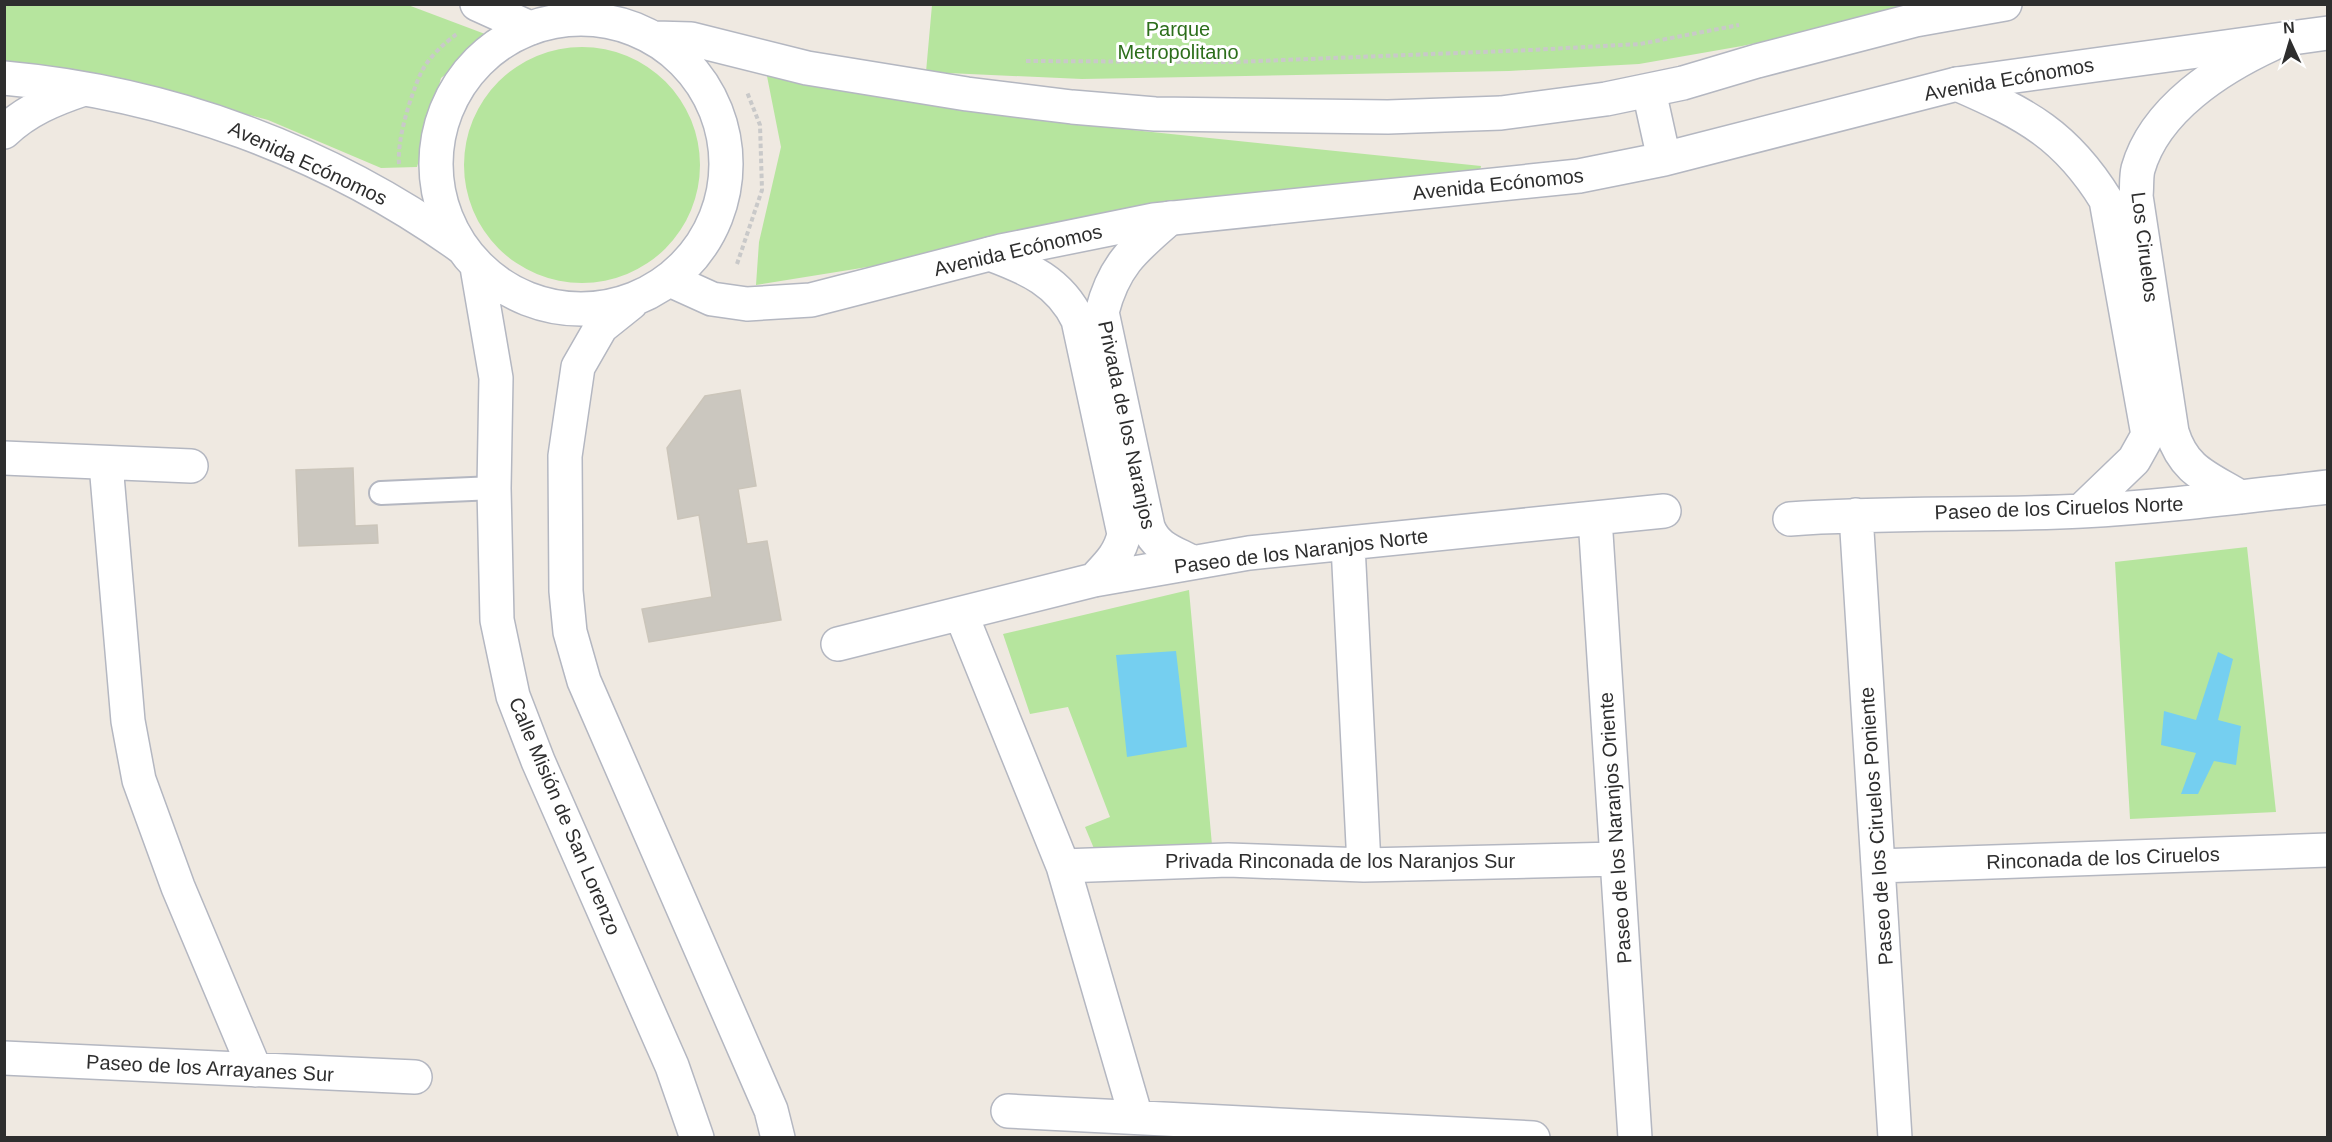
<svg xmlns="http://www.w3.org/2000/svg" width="2332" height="1142" viewBox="0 0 2332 1142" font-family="Helvetica,sans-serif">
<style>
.green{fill:#b6e59e}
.water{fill:#75cff0}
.building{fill:#cbc7bf;stroke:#cbc5ba;stroke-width:1.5}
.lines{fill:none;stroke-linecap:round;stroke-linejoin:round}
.lane-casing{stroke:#b4b7c1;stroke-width:26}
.street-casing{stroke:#b4b7c1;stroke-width:36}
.secondary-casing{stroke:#b4b7c1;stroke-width:36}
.path{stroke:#c9c9c9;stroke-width:4;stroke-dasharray:4.5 3;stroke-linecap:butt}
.lane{stroke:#fff;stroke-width:22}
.street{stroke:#fff;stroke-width:33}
.secondary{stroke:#fff;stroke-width:33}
.labels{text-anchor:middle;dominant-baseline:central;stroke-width:6;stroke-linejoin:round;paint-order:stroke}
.park-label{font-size:20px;fill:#2c6e1b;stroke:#fff}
.street-label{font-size:20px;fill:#2e2e2e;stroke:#fff}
</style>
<rect width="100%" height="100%" fill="#efe9e1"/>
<!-- green -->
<path class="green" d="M4,5H408L493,37L441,78L417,167L381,168L268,120L95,73L5,67Z
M932,5H1937L1742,46L1639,64L1509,71L1082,79L926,72Z
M464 165a118 118 0 1 1 236 0a118 118 0 1 1-236 0Z
M765,66L1094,126L1481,166L1479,178L942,255L756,285L759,242L781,147Z
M2247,547L2276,812L2130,819L2115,562Z
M1189,590L1212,845L1095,851L1085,827L1110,817L1068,707L1030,714L1003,634Z"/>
<!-- water -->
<path class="water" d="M1176,651L1187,747L1127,757L1116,655Z
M2218,652L2233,659L2218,720L2241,726L2236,765L2214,761L2198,794H2181L2196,753L2161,745L2164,711L2196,720Z"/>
<!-- building -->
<path class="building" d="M740,390L756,486L738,489L747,544L767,541L781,620L649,642L642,609L712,597L699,515L678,519L667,448L705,396Z
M353,468L355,526L377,525L378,543L299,546L296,470Z"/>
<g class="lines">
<!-- lane casing -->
<g class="lane-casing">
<path id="lane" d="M381,493L494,488"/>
</g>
<!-- street casing -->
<g class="street-casing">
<path id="street" d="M477,4L530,28
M4,78C169,93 325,150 460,246
M1957,84C2026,114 2066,135 2106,200L2148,435L2134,460L2081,511
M4,132C27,110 54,99 84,89
M1170,218C1134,249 1114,265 1102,312L1148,527C1156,548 1173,552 1192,562
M990,254C1028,268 1060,282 1078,320L1124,534C1120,554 1108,565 1094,580
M4,458L191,466
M106,464L128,721L139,780L178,887L255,1070
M2240,497C2207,477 2184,471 2172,432L2136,196C2137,188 2136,177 2138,169C2155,109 2220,68 2272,44
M1856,515L1895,1138
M1595,518L1635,1138
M1790,519C1887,512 1985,516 2082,511C2164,507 2246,496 2328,487
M1348,545L1364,865
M961,614L1063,866L1136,1117
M838,644L1094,580L1249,553L1664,511
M1063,866L1228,860L1364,865L1617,859
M1878,866L2328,850
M4,1058L415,1077
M1008,1111L1533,1138"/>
</g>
<!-- secondary casing -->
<g class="secondary-casing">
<path id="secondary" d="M436 164a145 145 0 1 1 290 0a145 145 0 1 1-290 0Z
M655,38L691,39L807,68L967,94L1072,107L1155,114L1388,117L1501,113L1606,99L1683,83L1757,61L1915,20L2005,4
M1649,91L1664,159
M477,267L496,378L494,488L497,620L513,696L538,761L672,1066L697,1138
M670,280L712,299L747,304L811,300L1001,251L1154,220L1579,176L1664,159L1957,84L2328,33
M631,303L601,327L578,367L565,456L566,591L570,632L584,681L771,1110L778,1138"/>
</g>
<!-- path -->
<path class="path" d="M1026,61L1234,62L1531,50L1640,44L1739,25
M399,164C397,139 410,98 420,75C426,60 444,43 457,34
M737,264L762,190L760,125L747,92"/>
<!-- lane -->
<use href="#lane" class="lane"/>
<!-- street -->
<use href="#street" class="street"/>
<!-- secondary -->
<use href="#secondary" class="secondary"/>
</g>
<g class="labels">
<!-- park labels -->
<g class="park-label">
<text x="1178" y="29">Parque<tspan x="1178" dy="23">Metropolitano</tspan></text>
</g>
<!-- street labels -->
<g class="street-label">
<text transform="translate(2009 79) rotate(-10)">Avenida Ecónomos</text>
<text transform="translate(308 163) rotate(25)">Avenida Ecónomos</text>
<text transform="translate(1498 184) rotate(-6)">Avenida Ecónomos</text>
<text transform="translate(2145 247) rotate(83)">Los Ciruelos</text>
<text transform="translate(1018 250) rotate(-13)">Avenida Ecónomos</text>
<text transform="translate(1127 425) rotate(78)">Privada de los Naranjos</text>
<text transform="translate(2059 508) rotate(-2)">Paseo de los Ciruelos Norte</text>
<text transform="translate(1301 551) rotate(-7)">Paseo de los Naranjos Norte</text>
<text transform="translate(565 816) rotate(67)">Calle Misión de San Lorenzo</text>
<text transform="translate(1876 826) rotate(-94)">Paseo de los Ciruelos Poniente</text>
<text transform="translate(1615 828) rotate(-94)">Paseo de los Naranjos Oriente</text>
<text transform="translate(2103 858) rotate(-2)">Rinconada de los Ciruelos</text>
<text x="1340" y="861">Privada Rinconada de los Naranjos Sur</text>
<text transform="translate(210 1068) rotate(3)">Paseo de los Arrayanes Sur</text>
</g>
</g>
<!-- border -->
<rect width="2332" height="1142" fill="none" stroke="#2e2e2e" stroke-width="12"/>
<!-- north arrow -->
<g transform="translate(2290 42) rotate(356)" stroke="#ffffff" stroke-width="4.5" paint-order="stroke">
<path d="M0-4.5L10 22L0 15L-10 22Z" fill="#2e2e2e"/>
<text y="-9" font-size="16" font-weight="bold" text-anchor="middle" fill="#2e2e2e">N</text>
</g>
</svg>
